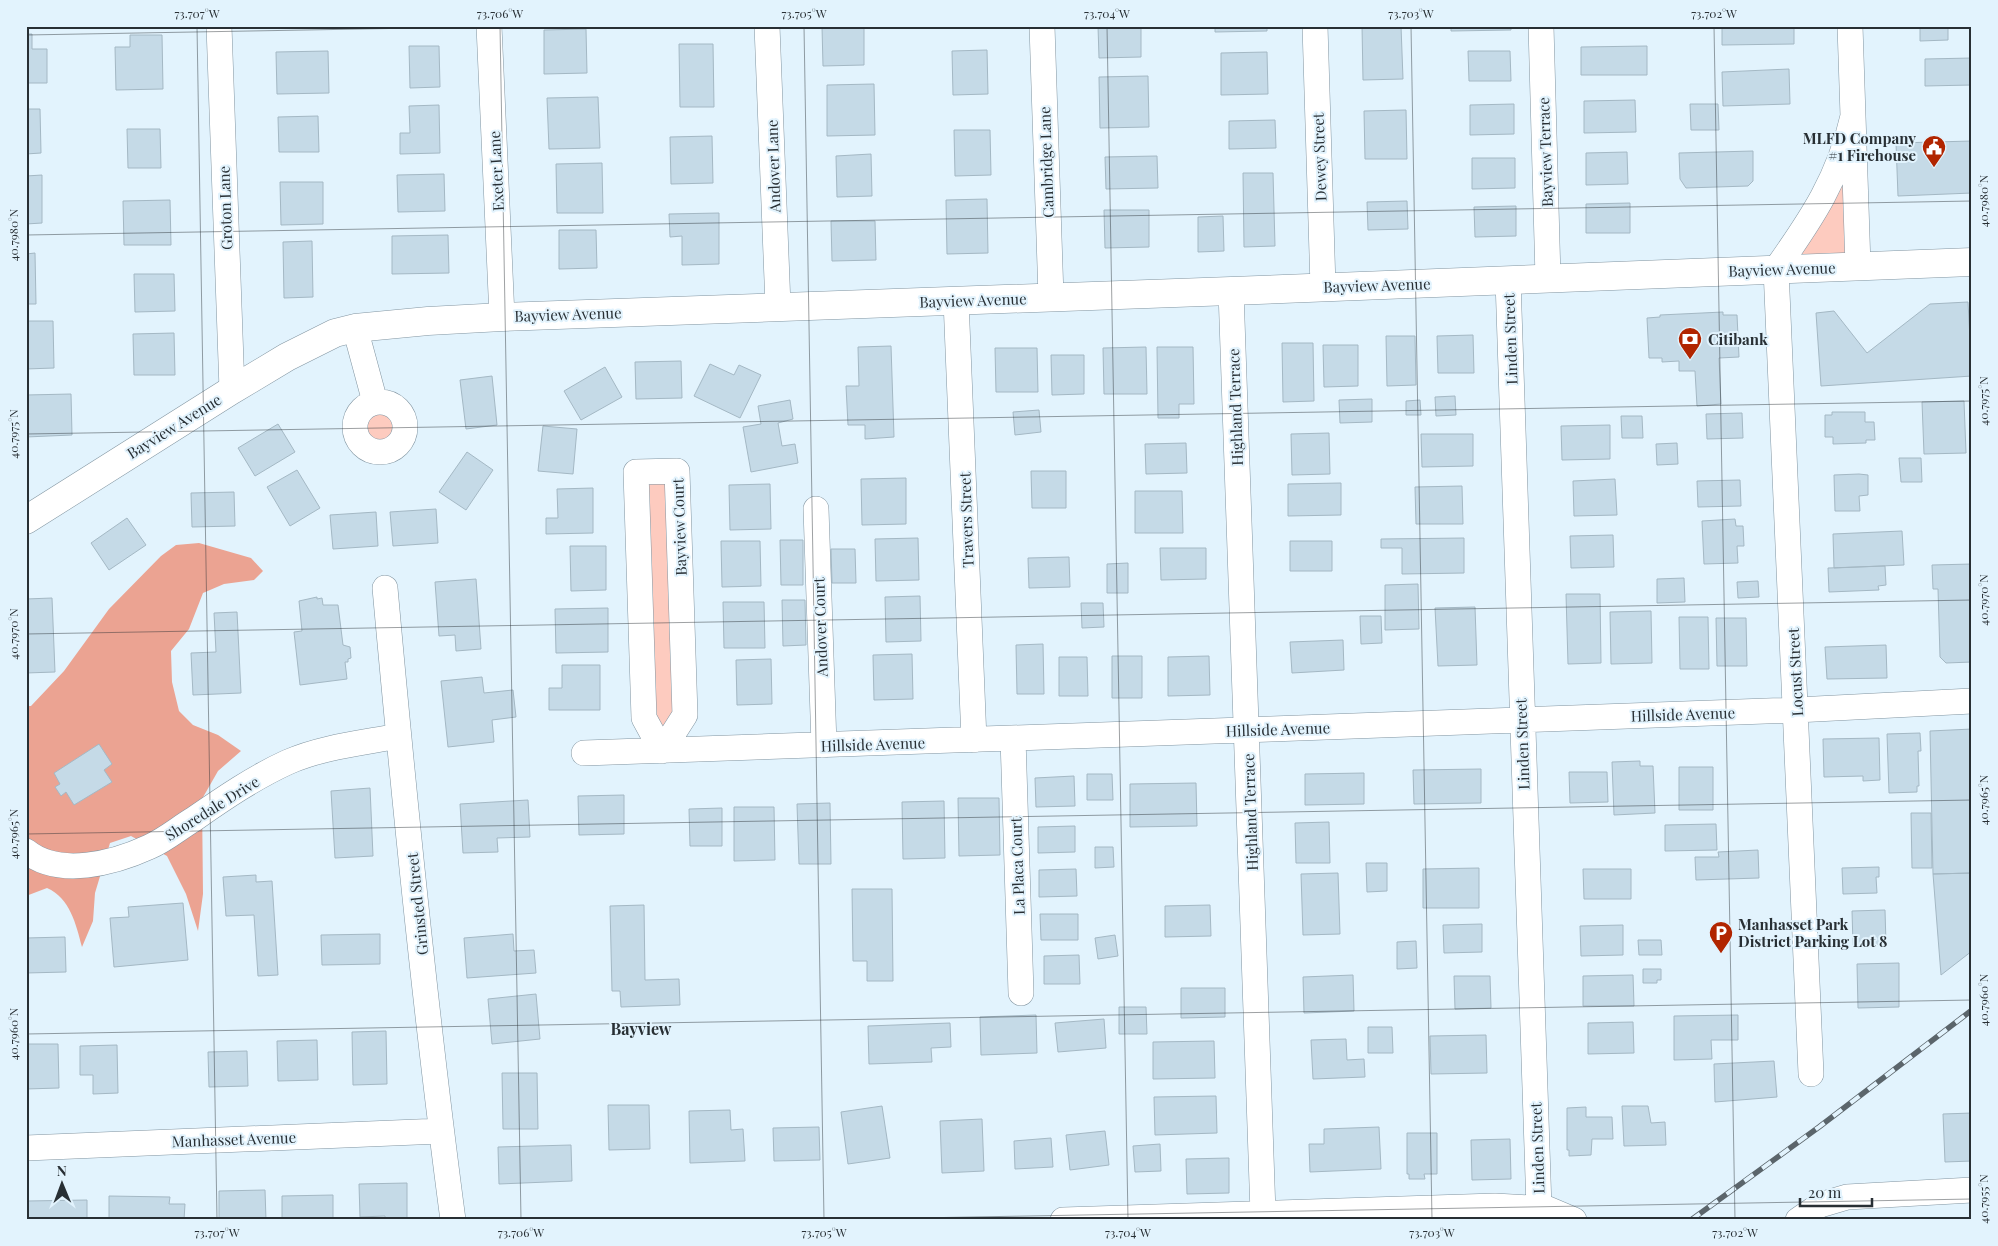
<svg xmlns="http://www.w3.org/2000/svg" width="1998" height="1246" viewBox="0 0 1998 1246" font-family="'Playfair Display',serif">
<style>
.green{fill:#fdcbbf}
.forest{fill:#eba392}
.building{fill:#c5dae7;stroke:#a4b8c4}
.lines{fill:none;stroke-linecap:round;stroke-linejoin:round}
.minor-casing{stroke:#8295a1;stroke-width:26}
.tertiary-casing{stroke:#8295a1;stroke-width:29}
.minor{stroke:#fff;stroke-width:25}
.tertiary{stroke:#fff;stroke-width:28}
.rail-casing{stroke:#5b656b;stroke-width:5.5}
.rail{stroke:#e2f3fd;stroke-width:4;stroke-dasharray:11;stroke-linecap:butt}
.ticks{fill:none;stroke:#282f34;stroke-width:1;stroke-opacity:0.45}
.labels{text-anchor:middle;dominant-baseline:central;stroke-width:4;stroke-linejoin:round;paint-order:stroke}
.poi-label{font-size:15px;font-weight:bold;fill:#282f34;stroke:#e2f3fd;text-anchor:start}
.street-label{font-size:15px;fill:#282f34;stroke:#e2f3fd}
.neighbourhood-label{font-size:16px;font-weight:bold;fill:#282f34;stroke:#e2f3fd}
.neatline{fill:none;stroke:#282f34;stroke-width:2}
.ticks-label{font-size:12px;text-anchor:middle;fill:#282f34}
</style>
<rect width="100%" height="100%" fill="#e2f3fd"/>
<!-- green -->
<path class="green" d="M1847,143L1858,266L1776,269Z
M355 427a25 25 0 1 1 50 0a25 25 0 1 1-50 0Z
M677,471L685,715L662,751L644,718L636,472Z"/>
<!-- forest -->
<path class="forest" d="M199,543L251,558L263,571L254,580L224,584L203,593L189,629L171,651L172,682L179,711L193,725L218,735L241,751L218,771L202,799L203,894L198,931L186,894L167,856L131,836L110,843L95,893L93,921L82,947C76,924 70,898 47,888L26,896V706H31L64,671L109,609L161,556L176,545Z"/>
<!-- building -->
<path class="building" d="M666,26H707V28H666Z
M864,26V65L823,66L822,27Z
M1098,26H1141V57L1099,58Z
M1215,26H1267V31L1215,32Z
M1362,26H1401L1403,79L1363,80Z
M1451,26H1511V30L1451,31Z
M1722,26H1794V44L1722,45Z
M1920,26H1948V40L1920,41Z
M586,29L587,73L544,74V30Z
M26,34H32V49H47V83H26Z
M130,35H162L163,89L116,90L115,47H130Z
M679,44H713L714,107H680Z
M409,46H439L440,87L410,88Z
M1647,46V75H1581V47Z
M987,50L988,94L953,95L952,51Z
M328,51L329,93L277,94L276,52Z
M1468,51H1510L1511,81H1469Z
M1267,52L1268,94L1221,95V53Z
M1972,58V85L1925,86V59Z
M1789,69L1790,104L1723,106L1722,72Z
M1148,76L1149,127L1100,128L1099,77Z
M874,84L875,135L827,136V85Z
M598,97L600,148L549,149L547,98Z
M1635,100L1636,132L1584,133V101Z
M1514,104V134L1470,135V105Z
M1690,104H1718L1719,130H1691Z
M439,105L440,153L400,154V133H410L409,106Z
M26,109H40L41,153L26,154Z
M1406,110L1407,159H1365L1364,111Z
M318,116L319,152H279L278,117Z
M1275,120L1276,148L1229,149V121Z
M127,129H160L161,168H128Z
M954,130H990L991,175L955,176Z
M712,136L713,183L671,184L670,137Z
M1972,141V193L1898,196L1896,143Z
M1753,151V181L1748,186L1686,188L1680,179L1679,153Z
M1627,152L1628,184L1586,185V153Z
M871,154L872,196L837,197L836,156Z
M1157,156L1158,188L1106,189L1105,157Z
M1472,158H1515V188L1472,189Z
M602,163L603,213H557L556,164Z
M1243,173H1273L1275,246L1244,247Z
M444,174L445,211L398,212L397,175Z
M42,175V223L26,224V176Z
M280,182H323V224L281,225Z
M987,199L988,253L947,254L946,200Z
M170,200L171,245H124L123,201Z
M1407,201L1408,229L1368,230L1367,202Z
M1630,203V233H1586V204Z
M1516,206V236L1475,237L1474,207Z
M1104,210H1149V247L1105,248Z
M719,213V264L682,265V236L670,237L669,214Z
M1223,216L1224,251L1198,252V217Z
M831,221H875L876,260L832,261Z
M559,230H596L597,268L559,269Z
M448,235L449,273L392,274V236Z
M312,241L313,297L284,298L283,242Z
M35,253L36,304H26V254Z
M134,274H174L175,311L135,312Z
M1968,302L1972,376L1821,386L1816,313L1834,311L1867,353L1930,304Z
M1723,312V315H1737L1739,357L1719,358L1721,404L1697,406L1695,371H1679V361L1662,362V358H1649L1647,318L1660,317V315Z
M26,321H53L54,368L26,369Z
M174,333L175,375H134L133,334Z
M1473,335L1474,373H1438L1437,336Z
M1386,336H1415L1416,385L1387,386Z
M1282,343H1313L1314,401L1283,402Z
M1323,345H1358V386L1324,387Z
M891,346L894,437L865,439V425H848L846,386H859L858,347Z
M1146,347L1147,394H1104L1103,348Z
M1157,347H1193L1194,404H1179V418H1158Z
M995,348H1037L1038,392H996Z
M1051,355H1084V394L1052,395Z
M681,361L682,398L636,399L635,362Z
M710,364L734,375L739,365L761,375L740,418L694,396Z
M605,367L622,397L581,420L564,391Z
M492,376L497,425L466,429L460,380Z
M71,394L72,435L26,437V395Z
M1455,396L1456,415L1436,416L1435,397Z
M1372,399V422L1340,423L1339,400Z
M790,400L793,419L778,423L782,446L795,444L798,463L751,472L743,427L761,424L758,406Z
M1420,400L1421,415H1406V401Z
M1964,401L1966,453L1924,454L1922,402Z
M1039,410L1041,432L1015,435L1013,412Z
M1832,412H1865V422H1874L1875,440H1866V443L1833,444V437H1825V415H1832Z
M1742,413L1743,438L1707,439L1706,414Z
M1621,416H1642L1643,438H1622Z
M278,424L295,452L255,476L238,448Z
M1610,425V459L1562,460L1561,426Z
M543,426L577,429L573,474L538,471Z
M1329,433L1330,474L1292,475L1291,434Z
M1421,434H1473V466L1422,467Z
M1186,443L1187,473L1146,474L1145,444Z
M1677,443L1678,464L1657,465L1656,444Z
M467,452L493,470L466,510L439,492Z
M1899,458H1921L1922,482H1901Z
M297,470L320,508L290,526L267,487Z
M1031,471H1066V508H1032Z
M1859,474L1868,475V495L1859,496L1860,511H1835L1834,475Z
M906,478V524L862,525L861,479Z
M1615,479L1617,515L1574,516L1573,481Z
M1740,480L1741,506L1698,507L1697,481Z
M1341,483V515L1288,516V484Z
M770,484L771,529L730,530L729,485Z
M1462,486L1463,524H1416L1415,487Z
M593,488V533L546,534V518H558L557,489Z
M1135,491H1182L1183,533H1135Z
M234,492L235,526L192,527L191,493Z
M436,509L438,543L393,546L390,512Z
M376,512L378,546L333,549L330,515Z
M127,518L146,545L109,570L91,543Z
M1735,519L1736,526H1743L1744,546H1737L1738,563L1704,564L1702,521Z
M1902,531L1904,565L1834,568L1833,534Z
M1613,535L1614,567L1571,568L1570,536Z
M918,538L919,580L876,581L875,539Z
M1464,538V573L1402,574V548H1381V539Z
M780,540H803V585H781Z
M721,541H760L761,586L722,587Z
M1290,541H1332V571H1290Z
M570,546H606V590L571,591Z
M1160,548H1206V579L1161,580Z
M831,549H855L856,583H832Z
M1069,557L1070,587L1029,588L1028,558Z
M1128,563V593H1107V564Z
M1972,564V662L1946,663L1940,657L1938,589H1933L1932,565Z
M1885,566L1886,585L1878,586L1879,590L1829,592L1828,568Z
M1684,578L1685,602L1657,603V579Z
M476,579L481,649L456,651L455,635L439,636L435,582Z
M1758,581L1759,597L1738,598L1737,582Z
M1418,584L1419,629L1385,630V585Z
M1566,594H1600L1601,663L1568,664Z
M920,596L921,641L886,642L885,597Z
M317,597V599L322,598L323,605H338L343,645L350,647L351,658L348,659V662H345L347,679L300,685L294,632L302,631L299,601Z
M52,598L55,672L26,673V599Z
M782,600H805L806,645L783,646Z
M723,602H764L765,648H724Z
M1081,603H1103L1104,627L1082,628Z
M1475,607L1477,665L1438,666L1435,608Z
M608,608V652L556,653L555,609Z
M1651,611L1652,663L1611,664L1610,612Z
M237,612L241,693L193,695L191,653L216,652L214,613Z
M1360,616H1381L1382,643L1361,644Z
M1679,617H1708L1709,669H1680Z
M1716,618H1746L1747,666H1717Z
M1343,640L1344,670L1292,673L1290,642Z
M1043,644L1044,694H1017L1016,645Z
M1886,645L1887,678L1827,679L1825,647Z
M912,654L913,699L874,700L873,655Z
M1112,656H1142V698H1112Z
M1209,656L1210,695L1168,696V657Z
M1059,657H1087L1088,696H1059Z
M771,659L772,704L737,705L736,660Z
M562,665H600V710H549V688H562Z
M482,677L484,693L513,690L516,717L492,720L494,742L448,747L441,681Z
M1972,729V873L1933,874L1930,731Z
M1920,733L1921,751H1918L1919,786H1917V792L1889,793L1887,734Z
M1879,738L1880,780L1863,781V776L1824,777L1823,739Z
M99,744L112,764L104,770L112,782L74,805L66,792L61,796L55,787L60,784L54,773Z
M1640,761V766H1653L1655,813L1614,815L1612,762Z
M1679,767H1713V810H1679Z
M1481,769V803L1414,804L1413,770Z
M1569,772H1607L1608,802L1570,803Z
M1364,773V804L1305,805V774Z
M1087,774H1112L1113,800H1087Z
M1074,776L1075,806L1036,807L1035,778Z
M1196,783L1197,826L1130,827V784Z
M370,788L373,856L335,858L331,791Z
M624,795V834L579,835L578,796Z
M958,798H999L1000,855L959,856Z
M528,800L530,837L497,838L498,852L463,853L460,804Z
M944,801L945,858L903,859L902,802Z
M830,803L831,864H799L797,804Z
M734,807H774L775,860L734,861Z
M722,808V846H690L689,809Z
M1911,813H1931L1932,868H1912Z
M1329,822L1330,863H1296L1295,823Z
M1716,824L1717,850L1665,851V825Z
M1075,826V852L1038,853V827Z
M1095,847H1113L1114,867L1095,868Z
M1758,850L1759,878L1696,880L1695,857H1719L1718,852Z
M1366,863H1387V891L1367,892Z
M1879,867V877H1876L1877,893L1843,894L1842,868Z
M1479,868V908H1423V869Z
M1076,869L1077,896L1039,897V870Z
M1583,869H1631V899H1584Z
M1338,873L1340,934L1303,935L1301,874Z
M1972,873V951L1941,975L1933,874Z
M256,875V882L272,881L278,975L258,976L254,915L226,916L223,877Z
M852,889H892L893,981H867V961H853Z
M183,903L188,960L114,967L110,918L129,917L128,907Z
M644,905L645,980L679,979L680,1005L621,1007L620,991H612L610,906Z
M1210,905L1211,936L1165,937V906Z
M1885,910L1886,944L1853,945L1852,911Z
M1040,914H1078V940H1041Z
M1482,924V952L1444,953L1443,925Z
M1623,925V955L1581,956L1580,926Z
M380,934V964L322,965L321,935Z
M513,934L514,951L534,950L536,973L467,978L464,938Z
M1115,935L1118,956L1098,959L1095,938Z
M65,937L66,972L26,973V938Z
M1638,940H1661L1662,955H1639Z
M1416,941L1417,968L1397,969V942Z
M1079,955L1080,984H1044V956Z
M1899,963V1007L1858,1008L1857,964Z
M1643,969H1661V980H1657V983H1643Z
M1353,975L1354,1011L1304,1013L1303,977Z
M1633,975L1634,1006H1583V976Z
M1454,976H1490L1491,1008L1455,1009Z
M1181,988H1225V1017L1181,1018Z
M536,994L540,1039L492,1044L488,999Z
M1119,1007H1146L1147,1034H1119Z
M1036,1015L1037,1053L981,1055L980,1017Z
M1738,1015V1040H1711L1712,1059L1674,1060V1016Z
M1104,1019L1106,1048L1058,1052L1055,1023Z
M1633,1022L1634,1053L1588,1054V1023Z
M950,1023L951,1047L931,1048L932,1062L869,1064L868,1026Z
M1368,1027H1392L1393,1053H1368Z
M386,1031L387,1084L353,1085L352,1032Z
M1486,1035L1487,1073L1431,1074L1430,1036Z
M1346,1039L1347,1060L1364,1059L1365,1077L1313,1079L1311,1040Z
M317,1040L318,1080L278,1081L277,1041Z
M1214,1041L1215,1078L1153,1079V1042Z
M26,1044H58L59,1088L26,1089Z
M117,1045L118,1093L93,1094V1075H80V1046Z
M247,1051L248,1086L209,1087L208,1052Z
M1774,1061L1777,1097L1715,1102L1714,1064Z
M502,1073H537L538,1129H503Z
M1216,1096L1217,1133L1155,1135L1154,1097Z
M608,1105H649L650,1149L609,1150Z
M882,1106L890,1158L848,1164L841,1112Z
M1622,1106H1648L1651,1123L1665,1122L1666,1145L1624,1146Z
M1586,1107V1117H1612L1613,1139H1592L1591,1155L1569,1156V1150H1567V1108Z
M730,1110L731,1130L743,1129L745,1161L690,1163L689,1111Z
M1972,1113V1161L1945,1162L1943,1114Z
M982,1119L984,1171L942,1173L940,1121Z
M819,1127L820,1160L774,1161L773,1128Z
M1379,1127L1381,1169L1310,1172L1309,1144H1324V1129Z
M1105,1131L1109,1165L1070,1170L1066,1135Z
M1407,1133H1437V1174H1424L1425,1179H1409V1174H1407Z
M1051,1138L1053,1167L1015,1169L1014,1141Z
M1510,1139L1511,1179L1472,1180L1471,1140Z
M1160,1144L1161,1171L1135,1172L1133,1146Z
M571,1145L572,1181L499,1184L498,1147Z
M1229,1158V1193L1187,1194L1186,1159Z
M407,1183V1220H385V1216L360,1217L359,1184Z
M265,1190L266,1220H219V1191Z
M333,1195V1220H282V1196Z
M109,1196L170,1197L169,1204H185L184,1220H109Z
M87,1200V1220H27V1201Z"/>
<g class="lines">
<!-- minor casing -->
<g class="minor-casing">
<path id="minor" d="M219,26L232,390
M489,26L502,317
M767,26L778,306
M1042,26L1051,297
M1315,26L1323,287
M1541,26L1548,278
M1850,26L1858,266
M1508,280L1539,1208
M1231,291L1263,1213
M956,300L974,740
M355,328L375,402
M355 427a25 25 0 1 1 50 0a25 25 0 1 1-50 0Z
M677,471L685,715L662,751L644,718L636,472Z
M816,509L824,745
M385,588C404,799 425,1010 453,1220
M1013,738L1021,993
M584,753L1271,729L1796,710L1972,701
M26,851C59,878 114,863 149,847C165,840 179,828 194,819C224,798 255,777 288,762C322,747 362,743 398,736
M1811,1074L1776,269C1812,218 1839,178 1853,116
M26,1148L441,1131
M1063,1220L1495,1206L1548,1209L1574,1220
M1798,1220L1820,1205L1847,1197L1972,1190"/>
</g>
<!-- tertiary casing -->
<g class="tertiary-casing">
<path id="tertiary" d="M26,520L232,390L287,357L335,333L355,328L428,321L502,317L1231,291L1972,262"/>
</g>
<!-- minor -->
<use href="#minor" class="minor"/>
<!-- tertiary -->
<use href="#tertiary" class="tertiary"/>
<!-- rail casing -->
<g class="rail-casing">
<path id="rail" d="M1691,1220L1819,1127L1972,1010"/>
</g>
<!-- rail -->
<use href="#rail" class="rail"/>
</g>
<!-- ticks -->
<path class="ticks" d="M197,26L217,1220M500,26L521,1220M804,26L824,1220M1107,26L1128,1220M1411,26L1432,1220M1714,26L1735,1220M26,35L529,26M26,235L1972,201M26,434L1972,401M26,634L1972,600M26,834L1972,800M26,1034L1972,1000M805,1220L1972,1199"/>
<!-- icons -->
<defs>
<g id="civic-pin" transform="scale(1.25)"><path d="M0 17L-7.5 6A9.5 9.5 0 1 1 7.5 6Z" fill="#b12500" stroke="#e2f3fd"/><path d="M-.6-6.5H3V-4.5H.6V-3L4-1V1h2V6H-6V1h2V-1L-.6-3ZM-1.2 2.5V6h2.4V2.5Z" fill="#fff"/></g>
<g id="bank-pin" transform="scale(1.25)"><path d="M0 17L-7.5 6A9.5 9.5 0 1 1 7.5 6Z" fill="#b12500" stroke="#e2f3fd"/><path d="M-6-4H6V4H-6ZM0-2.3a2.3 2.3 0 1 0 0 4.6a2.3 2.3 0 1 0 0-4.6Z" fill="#fff"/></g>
<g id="parking-pin" transform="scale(1.25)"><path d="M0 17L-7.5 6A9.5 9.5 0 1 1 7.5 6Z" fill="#b12500" stroke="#e2f3fd"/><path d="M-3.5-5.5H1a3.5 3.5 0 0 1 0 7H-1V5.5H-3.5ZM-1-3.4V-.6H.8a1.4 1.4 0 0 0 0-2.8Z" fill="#fff"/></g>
</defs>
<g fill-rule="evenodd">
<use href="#civic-pin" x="1934" y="147"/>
<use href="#bank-pin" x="1690" y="339"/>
<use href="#parking-pin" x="1721" y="933"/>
</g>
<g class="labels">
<!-- poi labels -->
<g class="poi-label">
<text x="1916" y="138" text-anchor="end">MLFD Company<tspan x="1916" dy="17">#1 Firehouse</tspan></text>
<text x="1708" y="339">Citibank</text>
<text x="1738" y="924">Manhasset Park<tspan x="1738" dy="17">District Parking Lot 8</tspan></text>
</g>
<!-- street labels -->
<g class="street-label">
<text transform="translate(1545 152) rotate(-92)">Bayview Terrace</text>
<text transform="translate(1319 157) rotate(-92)">Dewey Street</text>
<text transform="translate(1046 162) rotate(-92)">Cambridge Lane</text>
<text transform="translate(773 166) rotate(-92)">Andover Lane</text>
<text transform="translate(496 171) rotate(-93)">Exeter Lane</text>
<text transform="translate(225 208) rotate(-92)">Groton Lane</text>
<text transform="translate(1782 269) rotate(-2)">Bayview Avenue</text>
<text transform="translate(1377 285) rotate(-2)">Bayview Avenue</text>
<text transform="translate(973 300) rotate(-2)">Bayview Avenue</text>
<text transform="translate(568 314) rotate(-2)">Bayview Avenue</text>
<text transform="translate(1510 339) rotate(-92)">Linden Street</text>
<text transform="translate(1235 407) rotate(-92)">Highland Terrace</text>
<text transform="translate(174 426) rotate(-32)">Bayview Avenue</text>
<text transform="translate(966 520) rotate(-92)">Travers Street</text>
<text transform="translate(679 527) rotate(-92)">Bayview Court</text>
<text transform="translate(820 627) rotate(-92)">Andover Court</text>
<text transform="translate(1795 672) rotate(-93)">Locust Street</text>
<text transform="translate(1683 714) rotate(-2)">Hillside Avenue</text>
<text transform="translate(1278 729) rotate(-2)">Hillside Avenue</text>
<text transform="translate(873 744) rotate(-2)">Hillside Avenue</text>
<text transform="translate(1522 744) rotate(-92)">Linden Street</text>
<text transform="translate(212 808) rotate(-32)">Shoredale Drive</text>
<text transform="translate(1250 812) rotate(-92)">Highland Terrace</text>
<text transform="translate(1017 866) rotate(-92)">La Placa Court</text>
<text transform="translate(417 904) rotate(-96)">Grinsted Street</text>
<text transform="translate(234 1139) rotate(-2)">Manhasset Avenue</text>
<text transform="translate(1537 1148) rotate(-92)">Linden Street</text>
</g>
<!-- neighbourhood labels -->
<g class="neighbourhood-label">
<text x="641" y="1028">Bayview</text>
</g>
</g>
<!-- border -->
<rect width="1998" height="1246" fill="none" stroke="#e2f3fd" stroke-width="55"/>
<!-- north arrow -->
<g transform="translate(62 1184) rotate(359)" stroke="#e2f3fd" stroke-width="4" paint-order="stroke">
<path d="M0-4L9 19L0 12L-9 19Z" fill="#282f34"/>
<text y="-8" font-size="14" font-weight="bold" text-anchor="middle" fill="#282f34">N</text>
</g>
<!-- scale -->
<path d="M1800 1198v8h72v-8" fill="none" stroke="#282f34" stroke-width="2.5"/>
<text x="1808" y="1198" font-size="15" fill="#282f34" stroke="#e2f3fd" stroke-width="4" paint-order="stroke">20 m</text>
<rect x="28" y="28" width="1942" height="1190" class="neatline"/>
<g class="ticks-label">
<text x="197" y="18">73.707°W</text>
<text x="500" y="18">73.706°W</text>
<text x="804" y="18">73.705°W</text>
<text x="1107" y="18">73.704°W</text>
<text x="1411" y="18">73.703°W</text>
<text x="1714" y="18">73.702°W</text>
<text transform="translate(1984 201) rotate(-90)" y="4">40.7980°N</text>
<text transform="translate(14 235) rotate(-90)" y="4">40.7980°N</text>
<text transform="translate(1984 401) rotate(-90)" y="4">40.7975°N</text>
<text transform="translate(14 434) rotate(-90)" y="4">40.7975°N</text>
<text transform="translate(1984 600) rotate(-90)" y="4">40.7970°N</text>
<text transform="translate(14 634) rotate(-90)" y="4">40.7970°N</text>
<text transform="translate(1984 800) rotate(-90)" y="4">40.7965°N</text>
<text transform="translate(14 834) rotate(-90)" y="4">40.7965°N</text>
<text transform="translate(1984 1000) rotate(-90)" y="4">40.7960°N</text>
<text transform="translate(14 1034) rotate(-90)" y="4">40.7960°N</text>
<text transform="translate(1984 1199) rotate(-90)" y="4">40.7955°N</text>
<text x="217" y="1237">73.707°W</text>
<text x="521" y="1237">73.706°W</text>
<text x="824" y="1237">73.705°W</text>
<text x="1128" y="1237">73.704°W</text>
<text x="1432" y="1237">73.703°W</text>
<text x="1735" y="1237">73.702°W</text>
</g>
</svg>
